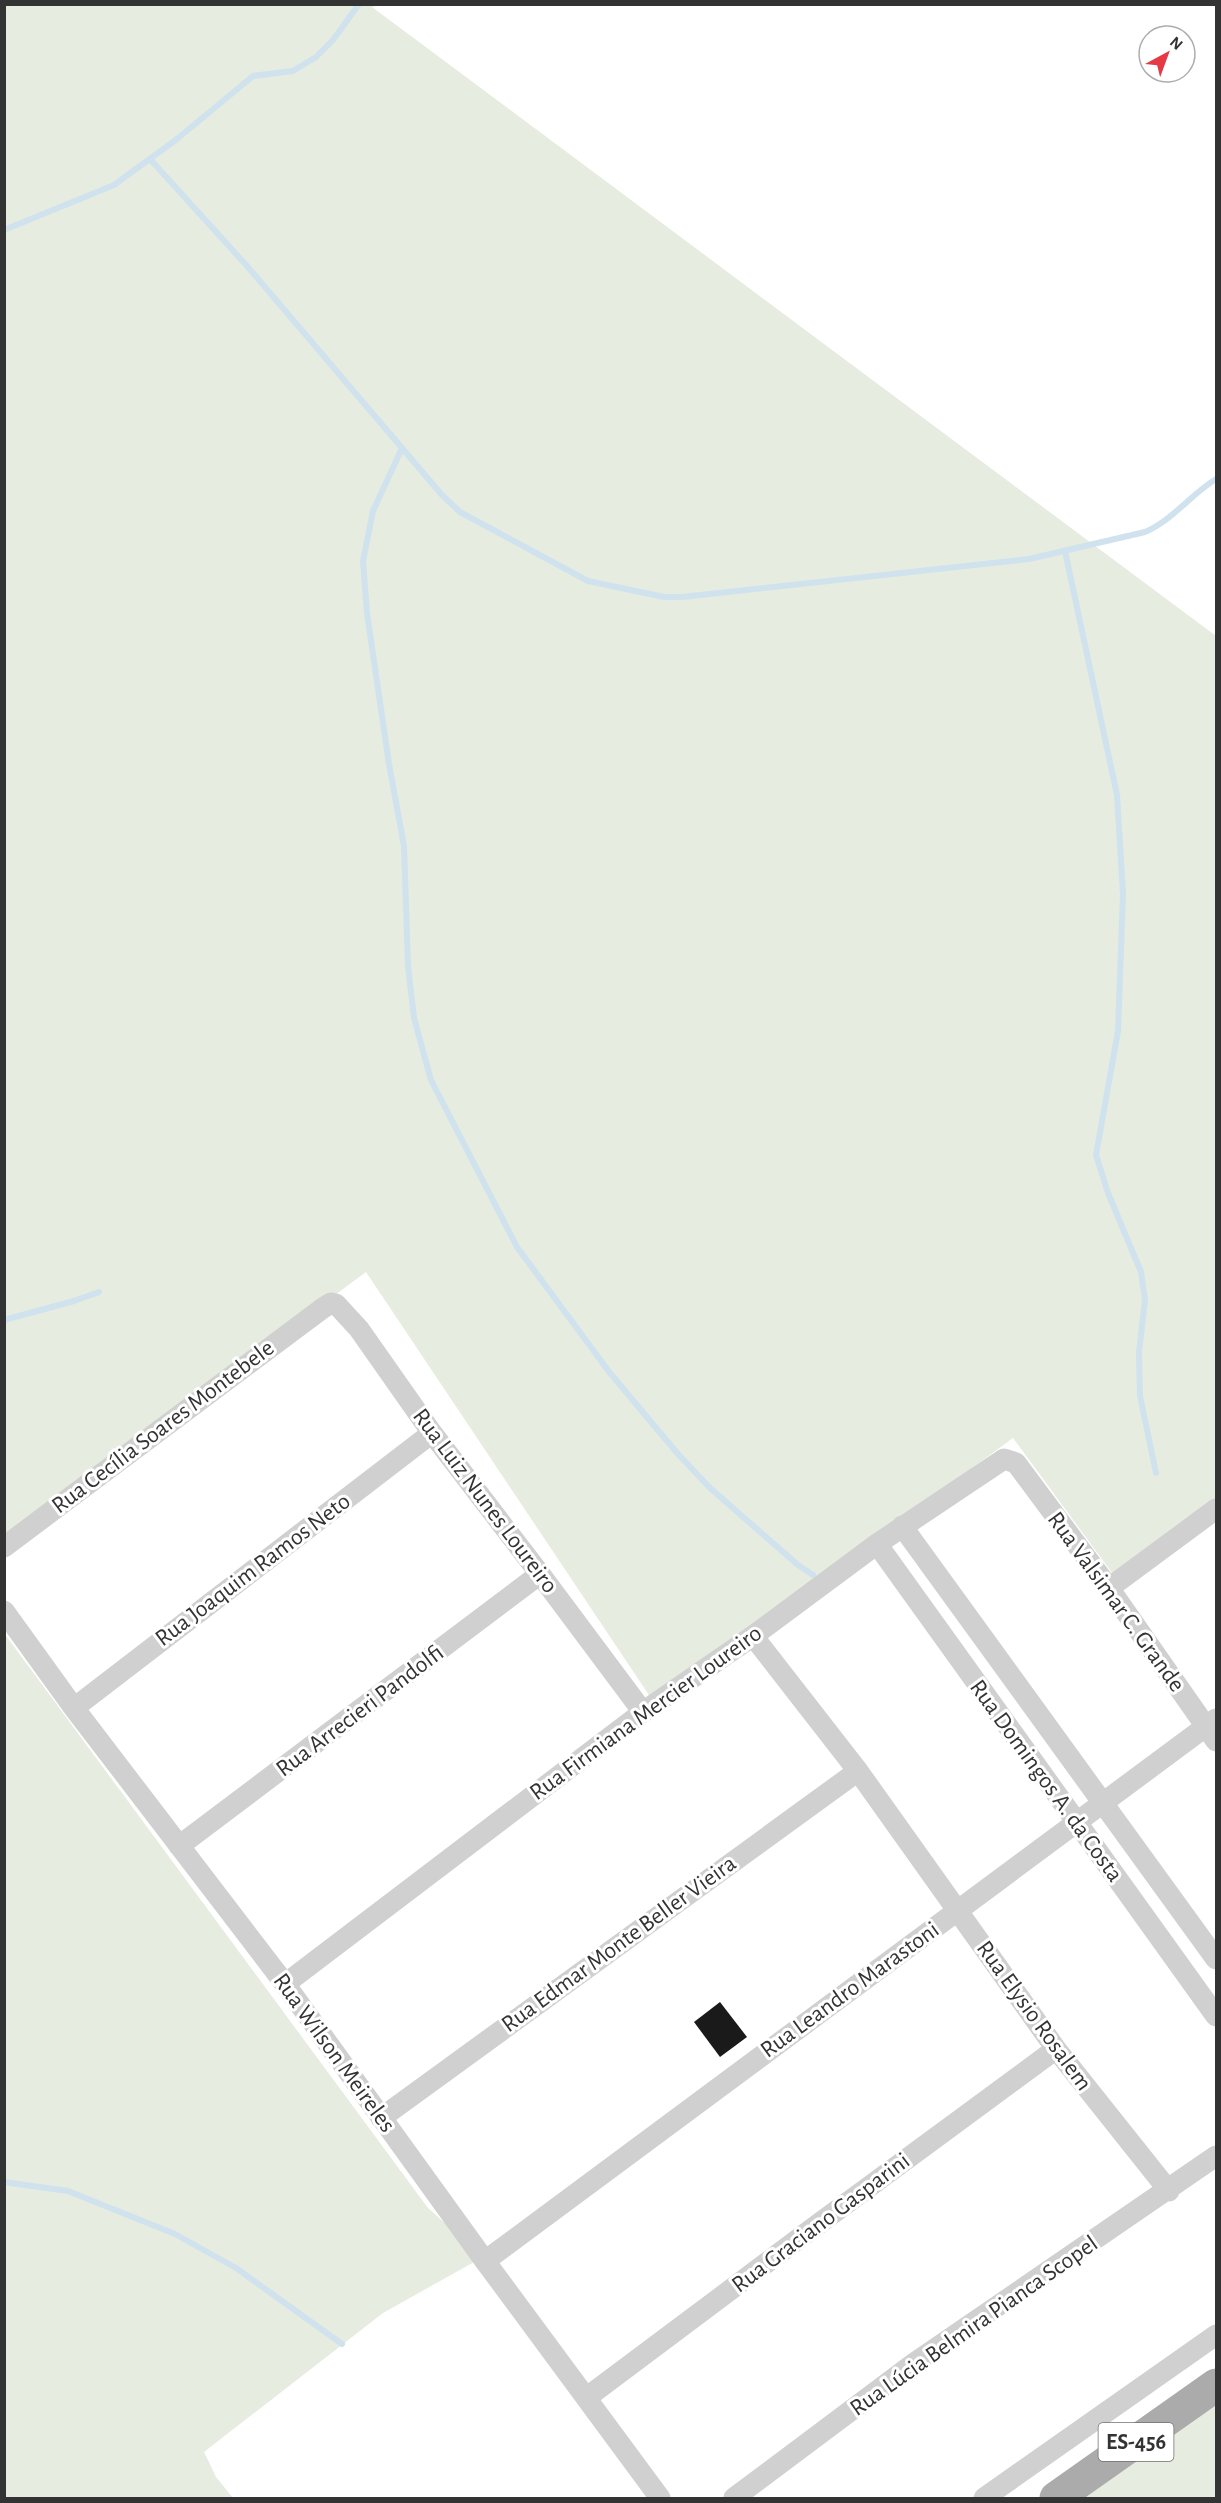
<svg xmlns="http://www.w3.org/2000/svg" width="1221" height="2503" viewBox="0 0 1221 2503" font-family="'Alegreya Sans',sans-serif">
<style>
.green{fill:#e6ecdf}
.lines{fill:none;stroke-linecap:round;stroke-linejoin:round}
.stream{stroke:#cfe2ee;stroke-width:6}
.building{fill:#1a1a1a}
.minor{stroke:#d0d0d0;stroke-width:21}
.primary{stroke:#ababab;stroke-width:33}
.labels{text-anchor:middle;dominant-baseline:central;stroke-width:6;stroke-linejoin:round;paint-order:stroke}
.shield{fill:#fff;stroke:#707070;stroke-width:1.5}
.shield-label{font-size:22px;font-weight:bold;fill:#333}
.street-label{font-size:24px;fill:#333;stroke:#fff}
</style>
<rect width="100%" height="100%" fill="#fff"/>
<!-- green -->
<path class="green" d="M4,5H379L372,7L1216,636V1509L1118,1581L1013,1438L653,1701L366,1272L5,1538Z
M4,1633L428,2208L483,2257L383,2313L204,2452L216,2477L233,2498H5Z
M1216,2392V2498H1071Z"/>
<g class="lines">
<!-- stream -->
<path class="stream" d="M150,159L247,266L442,495L460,512L588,581L664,597H682L1029,559L1145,532C1173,520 1191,494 1216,479
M4,230L114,185L177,139L253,76L293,71L316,57L333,40L359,4
M402,448L373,511L363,561L367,613L389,764L404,846L408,966L414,1018L431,1080L517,1247L610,1373L678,1454L710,1488L798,1565L813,1575
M1065,551L1117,795L1123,894L1118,1031L1096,1155L1108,1193L1141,1272L1145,1300L1139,1352L1140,1396L1156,1473
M4,1320L74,1301L99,1292
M4,2182L68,2191L175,2234L236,2268L342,2344"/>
</g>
<!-- building -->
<path class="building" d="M720,2002L747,2037L720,2057L694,2022Z"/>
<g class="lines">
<!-- minor -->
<path class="minor" d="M902,1526L1216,1959
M877,1544L1216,2016
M4,1547L323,1308L331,1303L336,1304L359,1329L432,1433L540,1574L643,1712
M1109,1588L1216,1509
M4,1611L74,1708L285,1984L485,2261L660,2498
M753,1636L858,1771L1056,2049L1169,2191
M74,1708L432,1433
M179,1846L540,1574
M285,1984L643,1712L753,1636L877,1544L1004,1459L1016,1463L1109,1588L1216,1741
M381,2118L858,1771
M485,2261L1216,1719
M586,2398L813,2228L1056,2049
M734,2498L913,2364L1216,2156
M984,2498L1216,2335"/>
<!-- primary -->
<path class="primary" d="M1056,2498L1216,2385"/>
</g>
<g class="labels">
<!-- shield labels -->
<rect class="shield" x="1098.5" y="2423" width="75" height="38" rx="4.5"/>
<g class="shield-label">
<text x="1136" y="2442">ES-456</text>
</g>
<!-- street labels -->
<g class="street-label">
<text transform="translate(163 1427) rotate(-37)">Rua Cecília Soares Montebele</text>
<text transform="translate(485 1501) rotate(53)">Rua Luiz Nunes Loureiro</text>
<text transform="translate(253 1570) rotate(-37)">Rua Joaquim Ramos Neto</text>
<text transform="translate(1116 1602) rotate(54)">Rua Valsimar C. Grande</text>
<text transform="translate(360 1711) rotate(-37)">Rua Arrecieri Pandolfi</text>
<text transform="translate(646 1713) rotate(-36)">Rua Firmiana Mercier Loureiro</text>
<text transform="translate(1046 1781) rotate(54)">Rua Domingos A. da Costa</text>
<text transform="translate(619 1944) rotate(-36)">Rua Edmar Monte Beller Vieira</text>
<text transform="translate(850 1990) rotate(-36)">Rua Leandro Marastoni</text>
<text transform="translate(1034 2016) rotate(54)">Rua Elysio Rosalem</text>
<text transform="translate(334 2053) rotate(54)">Rua Wilson Meireles</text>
<text transform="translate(821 2223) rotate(-37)">Rua Graciano Gasparini</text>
<text transform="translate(974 2326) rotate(-35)">Rua Lúcia Belmira Pianca Scopel</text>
</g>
</g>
<!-- border -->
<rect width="1221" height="2503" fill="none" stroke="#333333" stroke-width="12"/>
<!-- north arrow -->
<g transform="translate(1167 54) rotate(41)"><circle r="28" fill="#ffffff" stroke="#adadad" stroke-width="1.5"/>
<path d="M0-4.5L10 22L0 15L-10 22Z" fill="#e63946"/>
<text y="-9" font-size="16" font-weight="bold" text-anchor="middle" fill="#333333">N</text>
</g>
</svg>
